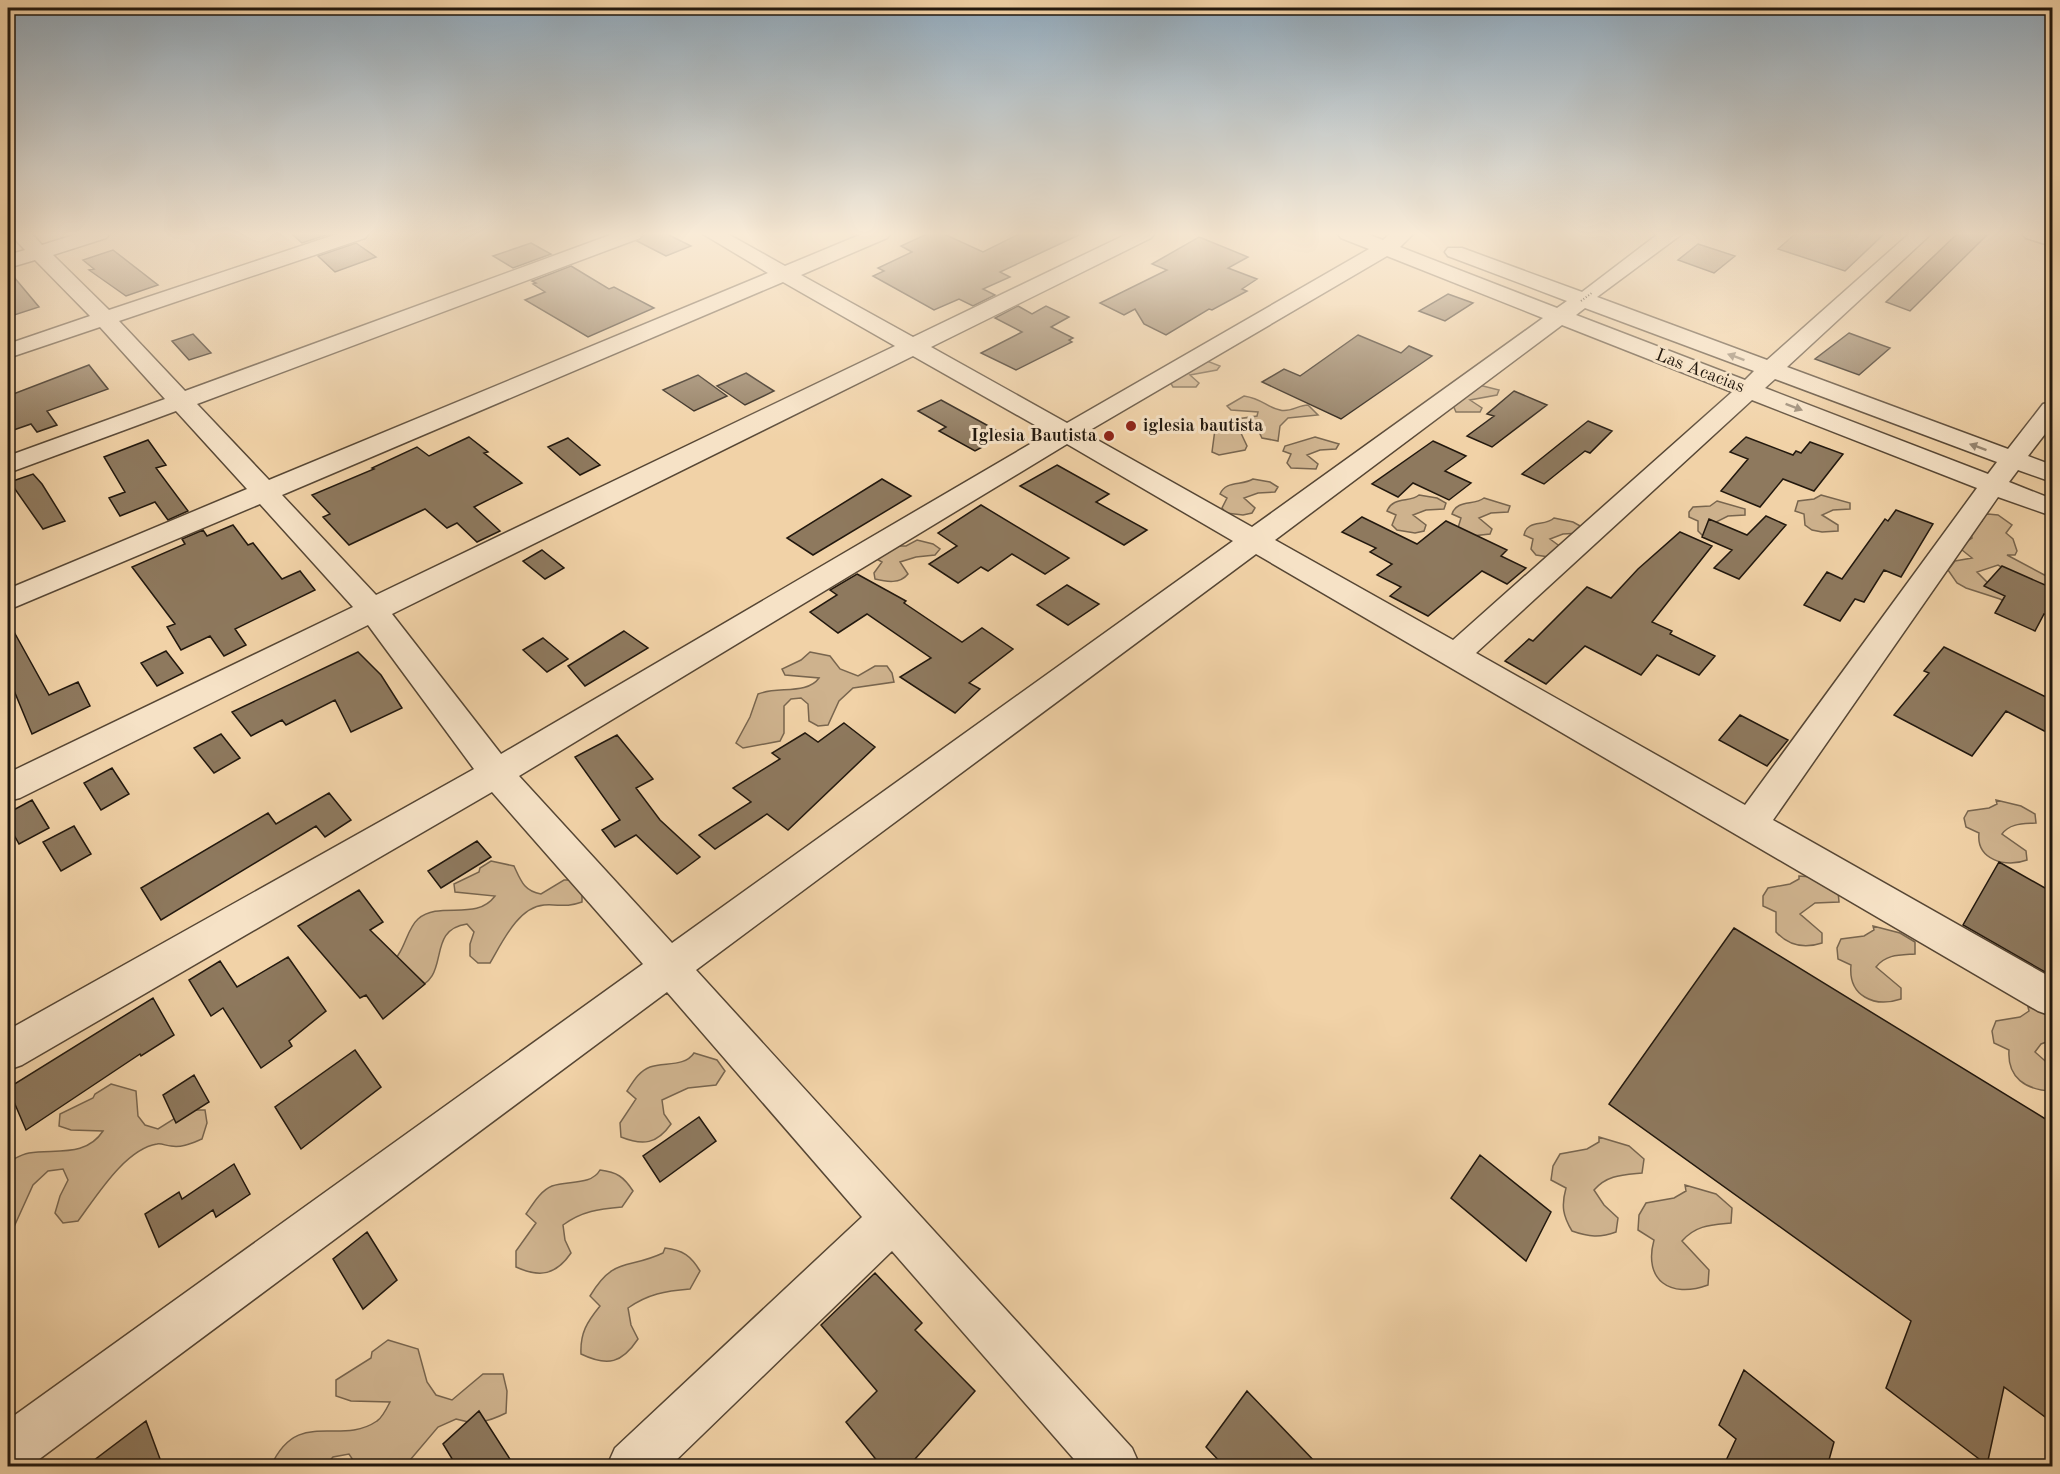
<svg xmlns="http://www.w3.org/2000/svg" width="2060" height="1474" viewBox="0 0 2060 1474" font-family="'Old Standard TT',serif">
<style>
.green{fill:#ceb28d;stroke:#78654e;stroke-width:1.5}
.building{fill:#8e795e;stroke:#22180e;stroke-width:1.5}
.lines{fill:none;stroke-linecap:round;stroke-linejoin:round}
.minor-casing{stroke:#564634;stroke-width:3}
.minor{fill:#f6e2c6;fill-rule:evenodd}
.path-bridge{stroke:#22180e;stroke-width:2;stroke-dasharray:1 2;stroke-linecap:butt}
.oneway{fill:#978773}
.poi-dot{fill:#8f2418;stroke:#f6e2c6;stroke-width:2}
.labels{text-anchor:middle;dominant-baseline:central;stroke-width:6;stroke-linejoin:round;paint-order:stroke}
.far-street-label{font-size:18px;fill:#22180e;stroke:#f6e2c6}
.far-poi-label{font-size:18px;font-weight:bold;fill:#22180e;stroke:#f6e2c6;text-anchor:start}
</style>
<rect width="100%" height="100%" fill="#f1d2a7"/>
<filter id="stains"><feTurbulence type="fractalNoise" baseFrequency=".00333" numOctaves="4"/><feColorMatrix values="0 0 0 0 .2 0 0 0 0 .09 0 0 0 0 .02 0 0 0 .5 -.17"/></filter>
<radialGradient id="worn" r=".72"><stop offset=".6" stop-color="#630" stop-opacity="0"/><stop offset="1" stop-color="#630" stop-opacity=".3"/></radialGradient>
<!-- green -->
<path class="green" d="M1207,361L1220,366L1217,370L1190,375L1199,383L1196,387H1173L1170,382Z
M1475,384L1499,390L1497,395L1470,400L1482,408L1480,412H1456L1452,403Z
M1244,396C1263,399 1266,407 1280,410C1290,413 1298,405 1308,405L1318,415L1288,418L1280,426L1278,441L1262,438L1257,428L1243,425L1239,429L1247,446L1245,450L1219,455L1212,452L1216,422L1257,416L1258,412L1231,410L1227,406Z
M1315,437L1339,444L1336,449L1320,450L1307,455L1318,464L1316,469L1291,468L1287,463L1291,454L1283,451L1285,446Z
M1253,479L1270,482L1278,487L1275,492L1258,493L1244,498L1255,508L1252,513L1243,515L1226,513L1222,508L1227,498L1220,494C1226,480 1242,486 1253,479Z
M1419,495L1437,498L1446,503L1444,509L1426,510L1413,515L1426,525L1424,531L1415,533L1397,530L1392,525L1396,515L1387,511C1393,496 1410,503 1419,495Z
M1821,495L1850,503V509L1833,510L1822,515L1838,525V531L1822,532L1812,530L1805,525L1804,514L1795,511L1798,501L1814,499Z
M1484,498L1510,506L1508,512L1491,513L1479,518L1492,529L1490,534L1472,536L1458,528L1461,518L1452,514C1457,499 1474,506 1484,498Z
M1717,501L1745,509V515L1728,516L1716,522L1723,527L1704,537L1698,531V521L1689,517V512L1693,507L1710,506Z
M1988,514L1998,515L2012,525L2006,533L2013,539L2017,551L2015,555H2007L2052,579V590L2017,576L1998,565L1977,572L1989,584L2013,593L2011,605L2000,599L1966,588L1957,583L1948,570L1955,561L1972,558L1962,550V544L1972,538L1970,527L1982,521L1980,515Z
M1554,518L1573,522L1582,527L1581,533L1563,534L1550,539L1565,550L1555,558L1536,555L1531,549L1533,539L1524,535C1527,519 1545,527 1554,518Z
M917,540L933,544L940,549L935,555L916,557L900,562L908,574C900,584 887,582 875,579L874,573L882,562L875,558L896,546H906Z
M810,652L830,656L840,669L858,676L875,666H887L892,673L894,682L853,688L839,701L828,725L818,726L809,721L808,704L801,698L791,699L784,706V733L780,741L743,748L736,743L750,717L758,694C777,686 807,695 819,678L785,675L782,669L801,660Z
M1996,800L2021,806L2035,814L2036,823C2023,824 2010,823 2002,834L2026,851L2027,860C2006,868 1976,860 1979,833L1966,827L1964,818L1968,811L1989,808L1997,804Z
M491,861L514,866C521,881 524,891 541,894L564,880H578L582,890V902C565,908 560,904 544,905C518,907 502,943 490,963H478L470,956V944L474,932L467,924C424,930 453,979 413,989C403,992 387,988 376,987C384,976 393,964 400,952C406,942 409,927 418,919C440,900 476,922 495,896L455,892L454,884L479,872L480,868Z
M1799,876L1811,877L1838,891L1839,902L1815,903L1800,914L1822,933V943C1804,949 1789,946 1776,932V912L1763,906V896L1768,888L1790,884L1799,879Z
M1873,926L1900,933L1915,942V954C1900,955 1886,954 1876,967L1901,988V999C1874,1008 1848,996 1851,965L1838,959L1837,948L1841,939L1864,936L1874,930Z
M2028,1007L2052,1012V1040L2041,1044L2035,1052L2052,1067V1091C2026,1090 2007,1078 2009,1050L1994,1043L1992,1031L1996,1021L2020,1017L2029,1011Z
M694,1053L717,1060L725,1071L716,1085L688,1088L662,1100L664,1114L671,1124C657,1144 643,1146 621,1137L620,1123L636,1099L627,1091C633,1082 639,1071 650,1067C664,1062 685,1067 694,1053Z
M111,1084L136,1091L138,1116L145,1125L158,1129L188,1110H205L207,1123L202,1139C192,1143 182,1148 171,1146C166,1146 162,1143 157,1144C125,1149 96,1197 78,1221L63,1223L55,1213L60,1196L68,1180L63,1169L48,1171L33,1185L8,1240V1162C14,1159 22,1154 29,1153C57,1149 86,1157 103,1131L71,1130L59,1126L60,1114L93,1098L95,1094Z
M1599,1137L1629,1146L1644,1159L1642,1173C1622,1175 1607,1175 1594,1190L1604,1205L1618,1218L1616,1232C1600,1238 1589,1237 1572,1231C1563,1216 1561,1206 1566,1188L1551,1180L1553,1166L1560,1154L1587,1149L1599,1142Z
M600,1170C617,1172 624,1177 633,1191L622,1207C599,1209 582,1211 563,1225L565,1240L571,1253C556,1275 540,1278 516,1267V1251L536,1223L526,1214C533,1204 540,1191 552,1186C567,1180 591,1186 600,1170Z
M1685,1185L1716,1194L1732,1208L1731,1223C1711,1225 1696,1225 1682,1241L1709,1270L1708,1285C1670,1299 1643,1280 1654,1240L1638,1230L1639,1215L1646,1203L1674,1198L1686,1191Z
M665,1248C683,1250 691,1256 700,1271L690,1289C665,1291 648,1294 628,1308L631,1325L638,1339C622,1363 608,1367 581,1354C580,1333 587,1322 600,1306L590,1296C614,1256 627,1270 663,1253Z
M388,1340L418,1349L427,1382L436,1395L452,1400L483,1374H503L507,1391L506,1413C488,1422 475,1425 456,1419L438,1427L405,1466H357L349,1454L333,1457L325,1466H271C298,1407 339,1447 377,1421C382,1418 387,1408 390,1402L351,1401L336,1396V1380L371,1358L372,1352Z"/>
<!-- building -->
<path class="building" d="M292,234H329L302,243Z
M645,234H667L691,246L666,256L637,241Z
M927,234H944L983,252L1019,234H1081L1000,272L1010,277L983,289L995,295L973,306L959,299L934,310L873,276L884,271L878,268L912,252L901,246Z
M1795,234H1884L1845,271L1778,249Z
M1957,234H1988L1910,311L1886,302Z
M1199,237L1248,257L1228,268L1257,279L1242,289L1247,291L1212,310L1209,309L1166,335L1144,324L1135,309L1124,315L1100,303L1167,270L1152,264Z
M356,243L376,257L335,272L318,256Z
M531,243L551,254L513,268L493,256Z
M1698,244L1735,256L1714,273L1678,260Z
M113,250L158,285L126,296L89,270L94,269L83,260Z
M571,266L609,289L614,287L654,308L588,337L525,300L545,292L533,284L536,283L532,281Z
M8,270L39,307L8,317Z
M1448,294L1473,303L1445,321L1419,311Z
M1018,306L1032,314L1046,306L1069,317L1051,327L1073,338L1069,340L1072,342L1016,370L981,353L1022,332L995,318Z
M1849,333L1890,348L1859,375L1815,359Z
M193,334L211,353L189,360L172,341Z
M1358,335L1401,353L1409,346L1432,356L1341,419L1262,382L1284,369L1300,376Z
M89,365L108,389L47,411L57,425L37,432L31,424L8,432V396Z
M746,373L774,391L745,405L717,386Z
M698,375L727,396L694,411L663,390Z
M1514,391L1547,405L1492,447L1467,436L1494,416L1487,414Z
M941,400L1005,435L975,451L939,431L946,427L918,411Z
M1588,421L1612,431L1590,453L1585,451L1544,484L1522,474Z
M469,437L488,452L484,453L522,483L474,507L500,531L477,542L457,523L447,528L425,509L349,545L323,517L330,514L312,495L374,469L372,468L417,447L429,456Z
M1746,437L1793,455L1796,451L1801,453L1810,442L1843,454L1814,491L1783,479L1760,507L1721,491L1748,459L1730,452Z
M568,438L600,465L580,475L548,447Z
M148,440L166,465L156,468L188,511L168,520L155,502L120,516L109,498L125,492L104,457Z
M1433,441L1466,456L1445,471L1471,483L1449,500L1413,483L1398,497L1372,484Z
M1057,465L1109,494L1096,502L1147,530L1124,545L1020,486Z
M33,474L42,484L65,521L43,529L10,482Z
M882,479L911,496L813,555L787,538Z
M981,505L1069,558L1045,574L1012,554L988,571L981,567L958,583L929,564L957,546L938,533Z
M1896,510L1933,524L1901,577L1884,570L1864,602L1855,599L1840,621L1804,605L1827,572L1842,579L1885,519L1888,521Z
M1766,516L1786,525L1739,579L1714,568L1732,550L1702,537L1709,519L1747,535Z
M1362,517L1417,544L1446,521L1507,550L1501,556L1526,568L1507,584L1482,571L1428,616L1390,596L1401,587L1377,575L1392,564L1370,552L1376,548L1342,532Z
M233,525L248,545L253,543L282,579L300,571L315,590L235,629L246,645L224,656L210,636L181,650L167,627L175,624L132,567L185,544L182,539L203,530L207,536Z
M1680,532L1712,546L1652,622L1672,631L1670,634L1715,656L1699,675L1657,655L1641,675L1585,646L1546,684L1505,661L1529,639L1533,641L1587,587L1611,598L1638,569Z
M542,550L564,568L545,579L523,561Z
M2002,566L2052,588V617L2044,614L2035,631L1995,613L2005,596L1984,586Z
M857,574L906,601L904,603L962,642L982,628L1013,649L969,683L980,689L955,713L900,677L931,658L867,614L838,633L810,612L837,595L830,590Z
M1067,585L1099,604L1068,625L1037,605Z
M8,621L49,695L78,682L90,706L32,734L8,676Z
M624,631L648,648L585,686L568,666Z
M543,638L568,659L547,672L523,650Z
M1944,647L2052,700V735L2006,711L1972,756L1894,715L1929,673L1924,671Z
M166,651L183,673L157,686L141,663Z
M358,652L381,675L402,708L351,732L335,700L286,725L282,720L251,736L232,712Z
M1740,715L1788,740L1767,766L1719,740Z
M844,723L875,747L788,830L767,814L715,849L699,835L751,802L733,788L780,759L772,753L805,733L818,742Z
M221,734L240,758L214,773L194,748Z
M617,735L653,779L636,788L660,820L700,857L677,874L636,835L615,847L602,830L620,820L575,757Z
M112,768L129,794L101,810L84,783Z
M329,793L351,820L325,837L316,826L161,920L141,888L268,813L276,824Z
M32,800L49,828L19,844L8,824V813Z
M74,826L91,854L61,871L43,842Z
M477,841L491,857L441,888L428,871Z
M1999,862L2052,892V976L1963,925Z
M359,890L383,922L370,930L425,984L383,1019L366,995L360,998L298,926Z
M1734,928L2052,1123V1422L2004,1387L1987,1465L1886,1388L1911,1321L1609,1104Z
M288,957L326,1011L289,1041L292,1046L261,1068L223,1008L211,1016L189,980L220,961L237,987Z
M153,998L174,1035L141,1056L140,1054L26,1130L8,1088Z
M355,1050L381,1087L301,1149L275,1107Z
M194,1075L209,1102L176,1123L163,1095Z
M699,1117L716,1141L660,1182L643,1156Z
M1480,1155L1551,1212L1526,1261L1451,1198Z
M234,1164L250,1194L216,1217L213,1210L159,1247L145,1214L179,1192L182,1199Z
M367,1232L397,1280L363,1309L333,1259Z
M875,1273L922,1323L915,1330L975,1391L908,1467H882L846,1422L877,1391L821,1325Z
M1744,1370L1834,1442L1827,1467H1723L1736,1439L1719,1425Z
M1247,1391L1320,1467H1225L1206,1447Z
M479,1411L515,1467H457L443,1444Z
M146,1421L163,1467H85Z"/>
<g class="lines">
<!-- minor casing -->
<g class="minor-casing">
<path id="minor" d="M10,234H32L42,245L77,234H109L106,238L53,255L109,310L337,234H368L365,238L119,321L185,391L613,234H643L640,238L197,404L269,480L768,273L703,234H728L785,266L862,234H890L887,238L801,275L913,337L1127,234H1154L1151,238L931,347L1067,423L1369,249L1341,238L1338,234H1367L1383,240L1390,234H1413L1400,247L1557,308L1567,301L1448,256L1445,252L1448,248H1462L1582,292L1658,234H1682L1597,297L1767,360L1909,234H1931L1787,367L2008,449L2043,404L2052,402V425L2028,456L2052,465V482L2018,470L2009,482L2052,499V516L1998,497L1773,820L2052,978V1016L2038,1011L1256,554L696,970L1132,1448L1140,1466H1080L892,1251L670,1466H607L615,1448L862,1217L667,992L30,1466H8V1420L643,964L492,792L22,1065L8,1070V1030L474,769L368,625L20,798L8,801V773L353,607L260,504L8,610V589L247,489L176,411L8,473V456L165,399L100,327L8,358V344L90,316L35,260L8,268V255L25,250ZM1387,256L1543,318L1252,527L1085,433ZM783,282L895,346L376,595L282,495ZM1585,308L1754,371L1745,380L1576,315ZM1562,325L1732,392L1453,640L1275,540ZM913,356L1049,433L501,754L392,614ZM1775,379L1997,462L1988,474L1765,388ZM1752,400L1977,488L1745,805L1476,653ZM1067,444L1233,541L672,943L519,776Z
M2023,234H2052V246L2026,238Z"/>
</g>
<!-- minor -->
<use href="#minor" class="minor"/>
<!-- path-bridge -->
<path class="path-bridge" d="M1581,301L1593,292"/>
</g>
<!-- one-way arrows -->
<defs><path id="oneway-solid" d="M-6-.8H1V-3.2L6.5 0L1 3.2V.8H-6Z" transform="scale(1.5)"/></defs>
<g class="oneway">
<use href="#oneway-solid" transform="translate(1736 357) rotate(-160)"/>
<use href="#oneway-solid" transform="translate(1794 407) rotate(21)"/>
<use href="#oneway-solid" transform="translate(1978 447) rotate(-160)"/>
</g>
<!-- sky -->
<linearGradient id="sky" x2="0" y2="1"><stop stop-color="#8fa7b9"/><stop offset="0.53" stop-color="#f9ebd7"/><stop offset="1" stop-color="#f9ebd7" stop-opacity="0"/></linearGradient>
<rect width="2060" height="441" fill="url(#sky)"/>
<!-- markers -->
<g class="poi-dot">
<circle cx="1131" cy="426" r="6"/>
<circle cx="1109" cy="436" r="6"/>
</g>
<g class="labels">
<!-- far-street labels -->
<g class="far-street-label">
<text transform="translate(1700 371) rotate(21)">Las Acacias</text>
</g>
<!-- far-poi labels -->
<g class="far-poi-label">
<text x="1143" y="426">iglesia bautista</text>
<text x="1097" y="436" text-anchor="end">Iglesia Bautista</text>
</g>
</g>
<!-- margin -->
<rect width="2060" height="1474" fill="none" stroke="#f1d2a7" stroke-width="30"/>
<rect x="9" y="9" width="2042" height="1456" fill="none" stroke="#22180e" stroke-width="3"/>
<rect x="15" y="15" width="2030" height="1444" fill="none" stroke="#22180e" stroke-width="1.5"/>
<rect width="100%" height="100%" filter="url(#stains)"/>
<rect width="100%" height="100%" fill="url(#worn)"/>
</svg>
